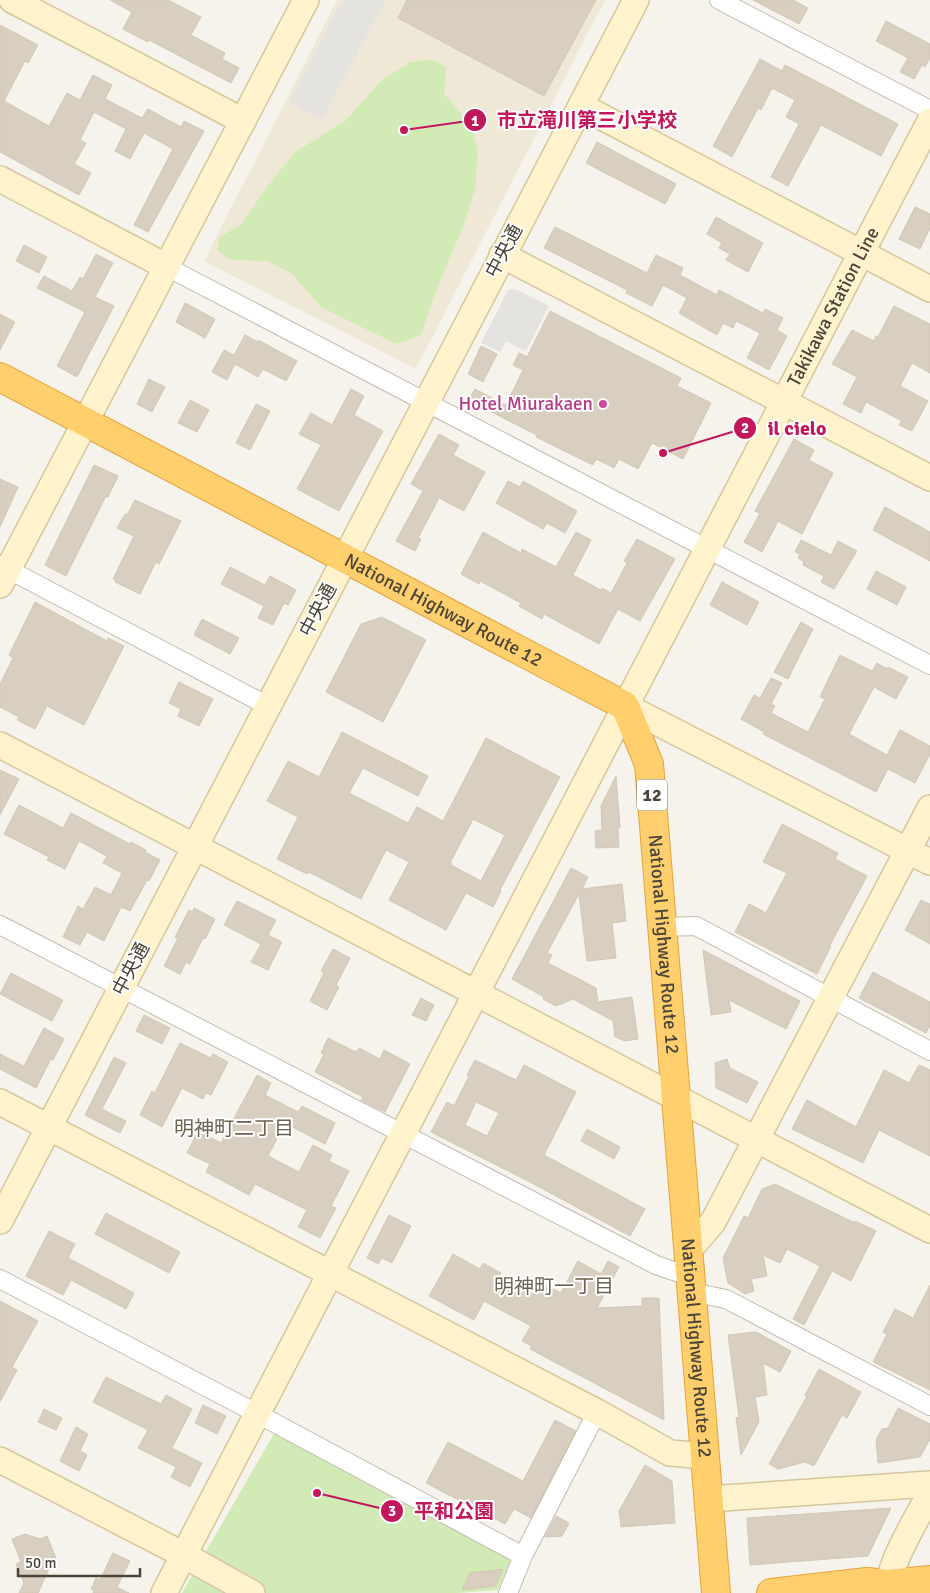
<svg xmlns="http://www.w3.org/2000/svg" width="930" height="1593" viewBox="0 0 930 1593" font-family="Signika,'Noto Sans JP',sans-serif">
<style>
.education{fill:#efe8d6}
.green{fill:#d2eab5}
.parking{fill:#e5e3e0}
.building{fill:#d8cfc1;stroke:#d3c7b4;fill-rule:evenodd}
.lines{fill:none;stroke-linecap:round;stroke-linejoin:round}
.street-casing{stroke:#c2bbae;stroke-width:20}
.secondary-casing{stroke:#d6c79b;stroke-width:28}
.highway-casing{stroke:#e0a43c;stroke-width:30}
.street{stroke:#fff;stroke-width:18}
.secondary{stroke:#fff3cd;stroke-width:25}
.highway{stroke:#ffcf6e;stroke-width:28}
.hotel-dot{fill:#d1479c;stroke:#fff;stroke-width:2}
.labels{text-anchor:middle;dominant-baseline:central;stroke-width:4;stroke-linejoin:round;paint-order:stroke}
.shield{fill:#fff;stroke:#817c74;stroke-width:1}
.shield-label{font-size:18px;font-weight:bold;fill:#4b4439}
.street-label{font-size:19px;fill:#4b4439;stroke:#fff}
.hotel-label{font-size:19px;fill:#b23c85;stroke:#fff;text-anchor:end}
.neighbourhood-label{font-size:20px;fill:#6e6250;stroke:#fff}
.leader{fill:none;stroke:#c2185b;stroke-width:2}
.callout-dot{fill:#c2185b;stroke:#fff;stroke-width:2}
.mark-label{font-size:15px;text-anchor:middle;font-weight:bold;fill:#fff}
.callout-label{font-size:20px;text-anchor:middle;font-weight:bold;fill:#c2185b;stroke:#fff;stroke-width:4;stroke-linejoin:round;paint-order:stroke}
</style>
<rect width="100%" height="100%" fill="#f6f3ec"/>
<!-- education -->
<path class="education" d="M337,0H605L416,369L204,261Z"/>
<!-- green -->
<path class="green" d="M429,59L446,67L444,94L470,124L478,150L475,190L463,227L437,288L421,335L397,344L322,308L291,273L267,261L231,260L218,251L219,238L241,224L268,186L294,153L345,121L382,80L409,63Z
M276,1430L513,1556L498,1590L457,1593H182Z"/>
<!-- parking -->
<path class="parking" d="M343,0H386L322,119L289,102Z
M515,289L549,306L526,351L506,341L500,352L481,343L508,290Z"/>
<!-- building -->
<path class="building" d="M110,0H168L201,17L191,35L225,53L222,59L239,68L231,83L149,40L148,42L123,29L132,12Z
M407,0H596L544,96L398,18Z
M753,0H793L808,8L799,24Z
M886,21L930,44V58L925,67L922,65L914,79L900,72L908,58L876,41Z
M0,25L38,45L28,63L25,61L4,101L49,126L67,93L80,100L93,75L112,85L105,99L142,118L148,109L181,127L184,121L204,131L148,232L134,225L173,149L144,133L130,159L115,151L126,129L94,112L80,140L86,143L74,164L91,173L79,195L0,152Z
M760,59L782,71L785,65L898,124L881,156L821,125L788,186L771,177L799,124L786,117L795,100L772,88L761,110L758,108L732,157L713,146Z
M597,142L676,184L665,204L586,163Z
M915,207L930,214V228L920,249L899,239Z
M716,217L763,243L748,272L726,260L730,254L719,248L722,243L707,234Z
M555,227L647,273L656,255L683,268L680,275L717,295L719,290L763,313L765,309L783,318L777,330L787,336L769,370L747,358L760,333L736,321L733,328L723,323L717,335L679,313L687,298L663,285L652,306L626,293L627,290L544,248Z
M24,245L47,257L39,273L16,261Z
M96,254L113,263L95,297L114,306L77,377L57,366L85,312L37,288L44,276L72,291L80,277L83,279Z
M185,303L215,319L205,338L176,322Z
M894,306L930,324V373L912,363L900,386L928,401L912,431L899,425L902,421L866,402L861,413L843,404L857,377L832,364L852,330L874,341L876,336L878,337Z
M550,311L681,378L677,386L711,403L683,459L652,443L638,469L619,459L614,468L596,459L593,465L536,437L537,435L468,400L475,389L506,405L523,370L513,365L519,353L527,357Z
M0,314L15,322L0,350Z
M245,335L258,342V340L297,361L286,381L263,369L258,377L235,364L227,380L212,372L224,350L234,355Z
M481,346L497,354L483,382L468,374Z
M149,379L165,387L152,412L137,404Z
M351,389L364,396L354,415L383,431L339,511L297,489L321,445L299,434L311,413L332,425Z
M190,400L209,410L197,432L178,423Z
M256,404L270,411L250,450L236,443Z
M439,434L459,445L453,455L485,472L464,511L439,498L418,538L421,539L415,551L396,541L423,491L411,484Z
M794,439L814,450L809,460L833,473L802,534L778,521L762,552L744,542L760,513L755,511Z
M94,465L118,476L108,497L106,496L66,576L45,565Z
M0,479L18,487L0,527Z
M508,481L520,487L523,481L577,511L565,533L547,523L543,529L496,503Z
M135,500L181,521L159,564L156,562L140,594L115,582L116,580L113,579L134,536L117,528L125,514L127,515Z
M885,507L930,532V561L873,530Z
M483,532L521,553L522,549L556,567L576,532L591,540L573,575L601,590L602,588L611,593L627,563L624,561L637,539L675,559L640,621L618,609L599,644L544,614L542,619L519,606L521,603L480,581L479,584L461,574Z
M801,540L831,555L838,541L857,551L834,589L821,582L824,576L803,565L804,562L798,558L800,554L795,552Z
M230,567L265,585L270,576L296,590L288,605L284,603L273,625L258,618L264,606L221,584Z
M876,571L906,587L897,605L867,589Z
M722,582L759,602L747,625L710,605Z
M35,602L107,641L108,638L124,646L84,725L47,706L35,729L17,720L19,717L0,707V684L13,658L9,655Z
M382,617L426,640L383,722L326,692L361,624Z
M202,619L239,638L230,654L194,635Z
M801,622L813,629L788,679L774,672Z
M840,655L872,671L877,663L887,669L888,667L908,677L896,699L874,687L849,734L887,755L900,730L930,746V754L915,783L888,769L876,792L763,734L764,732L741,719L754,695L760,698L771,678L782,683L771,704L775,706L771,713L808,732L825,699L820,697Z
M179,682L213,699L199,726L178,716L181,709L169,703Z
M342,732L428,776L418,796L363,768L349,793L408,823L417,807L443,821L486,738L560,777L500,890L501,891L493,907L466,893L446,930L389,900L409,862L386,850L361,899L309,872L307,874L277,859L298,817L267,801L288,761L319,777ZM473,819L505,835L481,881L451,865L452,863H450Z
M0,770L19,779L0,815Z
M616,776L620,828H618L619,847L596,848L595,831L602,830L601,806Z
M19,805L63,828L71,813L130,844L131,842L146,850L145,852L160,860L149,881L147,880L130,911L121,907L104,941L87,932L80,945L63,937L78,906L83,909L95,887L111,895L122,873L103,863L107,856L79,841L65,869L47,860L49,857L4,834Z
M782,824L838,853L835,859L867,876L830,945L831,946L817,974L735,932L749,904L766,913L787,873L763,862Z
M571,868L588,877L582,889L622,884L626,921L612,923L616,958L587,961L579,894L547,953L552,955L548,963L596,988L598,1002L632,997L638,1039L625,1041L615,1037L613,1021L573,999L556,1006L543,999L544,997L512,979Z
M921,900L930,904V944L905,930Z
M237,901L276,920L268,935L282,942L268,970L251,962L261,944L224,925Z
M194,908L215,919L205,939L203,938L190,964L186,962L180,974L164,966L178,938L175,937L189,910L193,912Z
M333,949L350,958L336,985L339,987L327,1010L310,1001L324,973L321,971Z
M703,950L800,1001L786,1029L729,1000L731,1012L711,1015Z
M873,972L930,1002V1026L926,1033L859,998Z
M11,973L63,1000L52,1021L0,994Z
M421,998L434,1005L426,1021L412,1015Z
M144,1015L170,1028L162,1044L136,1031Z
M44,1028L64,1039L53,1060L51,1059L36,1088L0,1069V1054L24,1066Z
M328,1038L356,1052L359,1048L380,1059L384,1050L410,1064L385,1112L361,1100L363,1097L315,1072L324,1054L321,1053Z
M180,1043L211,1058L213,1054L228,1062L211,1095L206,1093L203,1099L182,1088L162,1127L140,1115L152,1091L155,1093Z
M114,1057L126,1063L102,1109L126,1121L120,1133L85,1115Z
M727,1059L730,1068L758,1082L747,1103L716,1088L715,1063Z
M475,1060L516,1080L524,1065L576,1092L544,1155L645,1209L630,1236L530,1182L431,1132L447,1102L454,1106L469,1076L467,1075ZM476,1102L499,1113L487,1136L465,1125Z
M919,1065L930,1070V1156L879,1130L863,1163L792,1129L807,1100L856,1127L884,1070L909,1083Z
M257,1075L271,1083L265,1095L298,1112L302,1106L335,1123L325,1144L285,1123L268,1156L299,1172L313,1145L332,1155L329,1161L349,1171L331,1206L336,1208L320,1238L298,1227L307,1210L255,1184L249,1195L206,1172L210,1164L187,1153L198,1131L221,1143Z
M587,1129L620,1147L614,1159L581,1141Z
M775,1184L855,1223V1221L876,1231L851,1281L832,1271L804,1325L793,1319L820,1266L787,1249L780,1263L763,1255L767,1276L751,1279L754,1291L745,1294L728,1283L723,1258L744,1216L748,1218L762,1189Z
M106,1213L180,1252L169,1273L95,1234Z
M389,1215L411,1226L392,1263L382,1258L378,1264L367,1258Z
M49,1231L75,1244L68,1258L134,1293L126,1309L71,1280L63,1295L26,1276Z
M453,1254L480,1269L483,1263L501,1273L499,1276L533,1294L539,1282L561,1293L578,1261L601,1274L608,1261L619,1267L597,1308L642,1306V1298H659L664,1420L530,1349L532,1346L522,1341L531,1326L484,1301L474,1320L429,1296Z
M930,1285V1390L873,1362L887,1334L883,1332L895,1309L913,1318Z
M0,1301L38,1321L12,1367L17,1370L0,1402Z
M756,1332L791,1351L780,1372L763,1363L767,1395L755,1397L759,1422L741,1455L736,1418L739,1417L728,1335Z
M819,1369L861,1392L847,1418L842,1415L814,1466L805,1462L778,1469L769,1464L807,1396L805,1395Z
M106,1377L161,1404L166,1395L192,1409L172,1448L202,1463L190,1487L171,1477L176,1467L138,1448L148,1430L93,1402Z
M203,1405L226,1416L217,1434L195,1423Z
M898,1408L930,1424V1439L920,1457L878,1463L876,1440L882,1429L888,1428Z
M44,1409L62,1418L56,1430L38,1422Z
M555,1420L576,1431L531,1518L514,1509L505,1524L426,1483L448,1442L523,1481Z
M76,1427L88,1434L80,1451L87,1455L79,1471L60,1461Z
M645,1465L672,1481L675,1523L621,1527L619,1511Z
M891,1508L868,1556L750,1565L747,1518Z
M556,1516L569,1523L562,1536L545,1537Z
M25,1534L40,1539L47,1536L56,1558L46,1561L49,1569L38,1593H19L24,1583L16,1564L21,1562L12,1539Z
M113,1553L130,1561L117,1587L129,1593H93L94,1591L91,1589L96,1578L100,1580Z
M503,1569L495,1586L462,1590L470,1573Z"/>
<g class="lines">
<!-- street casing -->
<g class="street-casing">
<path id="street" d="M719,0L930,110
M167,267L930,665
M0,565L268,706
M0,925L656,1265L691,1277
M662,927L696,926L930,1051
M0,1279L256,1413L523,1556
M692,1292L726,1299L930,1406
M508,1593L523,1556L597,1412"/>
</g>
<!-- secondary casing -->
<g class="secondary-casing">
<g id="secondary">
<path d="M12,0L243,121"/>
<path d="M581,106L930,289"/>
<path d="M0,179L167,267"/>
<path d="M502,255L930,478"/>
<path d="M0,585L306,0"/>
<path d="M625,706L930,862"/>
<path d="M0,745C310,907 620,1068 930,1230"/>
<path d="M0,1102L597,1412L670,1453L705,1456"/>
<path d="M0,1221L636,0"/>
<path d="M689,1250L713,1222L930,808"/>
<path d="M0,1460L182,1554L252,1593"/>
<path d="M708,1499L930,1484"/>
<path id="s1" d="M164,1593L930,121"/>
<path d="M888,1593C885,1570 918,1516 930,1494"/>
</g>
</g>
<!-- highway casing -->
<g class="highway-casing">
<g id="highway">
<path id="s2" d="M0,377L625,706L649,764L716,1593"/>
<path d="M771,1593L867,1582L887,1584L930,1580"/>
</g>
</g>
<!-- street -->
<use href="#street" class="street"/>
<!-- secondary -->
<use href="#secondary" class="secondary"/>
<!-- highway -->
<use href="#highway" class="highway"/>
</g>
<!-- markers -->
<circle class="hotel-dot" cx="603" cy="404" r="5"/>
<g class="labels">
<!-- shield labels -->
<rect class="shield" x="637" y="779.5" width="30" height="31" rx="4"/>
<g class="shield-label">
<text x="652" y="795">12</text>
</g>
<!-- street labels -->
<g class="street-label">
<text transform="translate(504 251) rotate(-62)">中央通</text>
<text stroke="none"><textPath href="#s1" startOffset="1450">Takikawa Station Line</textPath></text>
<text transform="translate(318 610) rotate(-62)">中央通</text>
<text stroke="none"><textPath href="#s2" startOffset="501">National Highway Route 12</textPath></text>
<text stroke="none"><textPath href="#s2" startOffset="950">National Highway Route 12</textPath></text>
<text transform="translate(131 969) rotate(-62)">中央通</text>
<text stroke="none"><textPath href="#s2" startOffset="1355">National Highway Route 12</textPath></text>
</g>
<!-- hotel labels -->
<g class="hotel-label">
<text x="593" y="404">Hotel Miurakaen</text>
</g>
<!-- neighbourhood labels -->
<g class="neighbourhood-label">
<text x="234" y="1128">明神町二丁目</text>
<text x="554" y="1286">明神町一丁目</text>
</g>
</g>
<!-- callouts -->
<path class="leader" d="M404 130L475 120M663 453L745 428M317 1493L392 1511"/>
<g class="callout-dot">
<circle cx="404" cy="130" r="5"/>
<circle cx="663" cy="453" r="5"/>
<circle cx="317" cy="1493" r="5"/>
<circle cx="475" cy="120" r="12"/>
<circle cx="745" cy="428" r="12"/>
<circle cx="392" cy="1511" r="12"/>
</g>
<g class="mark-label">
<text x="475" y="126">1</text>
<text x="745" y="433">2</text>
<text x="392" y="1516">3</text>
</g>
<g class="callout-label">
<text x="587" y="127">市立滝川第三小学校</text>
<text x="797" y="435">il cielo</text>
<text x="454" y="1518">平和公園</text>
</g>
<!-- scale -->
<path d="M18 1568v8h122v-8" fill="none" stroke="#4b4439" stroke-width="2.5"/>
<text x="25" y="1568" font-size="15" fill="#4b4439" stroke="#ffffff" stroke-width="4" paint-order="stroke">50 m</text>
</svg>
